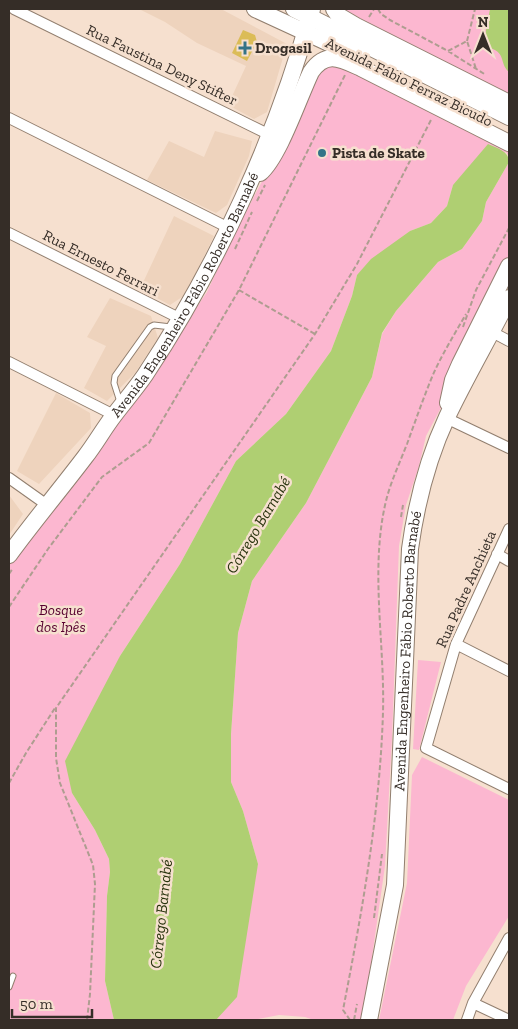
<svg xmlns="http://www.w3.org/2000/svg" width="518" height="1029" viewBox="0 0 518 1029" font-family="'Zilla Slab',serif">
<style>
.built{fill:#eed3bd}
.green{fill:#fcb7d0}
.water{fill:#afcf72}
.building{fill:#dbbc57}
.lines{fill:none;stroke-linecap:round;stroke-linejoin:round}
.service-casing{stroke:#927f6f;stroke-width:7}
.minor-casing{stroke:#927f6f;stroke-width:12}
.primary-casing{stroke:#927f6f;stroke-width:18}
.path{stroke:#ae9d90;stroke-width:2;stroke-dasharray:5 2.5;stroke-linecap:butt}
.service{stroke:#fff;stroke-width:5}
.minor{stroke:#fff;stroke-width:10}
.primary{stroke:#fff;stroke-width:16}
.poi-dot{fill:#337387;stroke:#f6e0cf;stroke-width:2}
.labels{text-anchor:middle;dominant-baseline:central;stroke-width:5;stroke-linejoin:round;paint-order:stroke}
.poi-label{font-size:15px;font-weight:bold;fill:#352d27;stroke:#f6e0cf;text-anchor:start}
.street-label{font-size:15px;fill:#352d27;stroke:#f6e0cf}
.park-label{font-size:15px;font-style:italic;fill:#57002f;stroke:#f6e0cf}
.water-label{font-size:16px;font-style:italic;fill:#28330d;stroke:#f6e0cf}
</style>
<rect width="100%" height="100%" fill="#f6e0cf"/>
<!-- built -->
<path class="built" d="M139,9H221L287,44L267,112L254,119L228,105L246,66L197,43L165,22Z
M215,131L252,141L249,156L227,205L216,213L147,180L169,141L204,157Z
M174,216L214,236L185,295L170,305L140,289Z
M110,298L151,316L158,338L135,373L107,401L84,388L106,346L87,337Z
M56,393L90,413L91,428L39,484L17,471Z
M9,495L23,514L9,535Z"/>
<!-- green -->
<path class="green" d="M344,9H509V99L442,65Z
M340,63L509,147V157L506,152L453,185L447,206L431,223L410,231L357,275L352,296L331,351L286,414L236,461L180,564L120,656L72,793L95,830L109,859L110,872L107,896L105,981L114,1020H9V562L123,416L207,292L230,242L319,73L332,65Z
M509,162V256L478,318L443,404L426,436L419,466L406,505L399,546L392,738L385,866L369,978L361,1020H314L305,1017L279,1015L253,1020H216L258,864L243,811L231,782V734L238,633L252,581L306,503L372,377L382,334L396,311L438,262L462,249L482,221L486,202Z
M418,660L441,662L419,750L413,749Z
M422,757L509,800V916L466,986L453,1020H379L407,883L412,775Z"/>
<!-- water -->
<path class="water" d="M490,9H509V72C498,62 508,52 486,47L484,41Z
M488,144C497,148 509,151 509,162L486,202L482,221L462,249L438,262L396,311L382,333L372,377L306,503L252,581L238,633L231,734V782L243,811L258,864L237,997L216,1020H114L105,981L107,896L110,872L109,859L95,830L72,793L65,761L120,656L180,564L236,461L286,414L331,351L352,296L357,275L371,259L410,231L431,223L447,206L453,185Z"/>
<!-- building -->
<path class="building" d="M243,30L255,35L257,42L247,61L232,53Z"/>
<g class="lines">
<!-- service casing -->
<g class="service-casing">
<path id="service" d="M120,402L114,383L115,376L150,327L154,325L171,327
M9,987L13,976"/>
</g>
<!-- minor casing -->
<g class="minor-casing">
<path id="minor" d="M14,9L270,135
M9,118L229,228
M9,233L181,319
M492,332L509,341
M9,362L114,415
M446,418L509,448
M9,478L47,505
M509,529L456,644L426,748L509,789
M497,554L509,561
M456,644L509,671
M473,1003L509,1020
M467,1020L473,1003L509,938"/>
</g>
<!-- primary casing -->
<g class="primary-casing">
<g id="primary">
<path d="M255,9L357,56"/>
<path d="M294,9L509,117"/>
<path d="M334,9L339,16L356,26L509,103"/>
<path d="M260,173C279,157 299,97 311,72C326,50 341,59 361,68L509,143"/>
<path d="M448,403L453,380L460,364L509,266"/>
<path id="s1" d="M9,555C33,522 60,490 85,457C96,443 104,428 115,414C125,401 136,388 145,375C218,265 277,136 312,9"/>
<path id="s2" d="M369,1020L395,885L410,549C416,505 428,458 447,417C466,377 489,338 509,298"/>
</g>
</g>
<!-- path -->
<path class="path" d="M378,9L381,14L390,20L448,51L486,75
M369,17L374,9
M467,41L475,9
M448,51L467,41L476,69
M257,201L265,185
M235,249L252,212
M239,290L315,334
M463,327L476,290L509,228
M401,517L403,505
M9,574L13,568
M9,607L48,549L102,477L149,443L239,290L345,75
M9,783L26,753L55,708
M374,918L382,854
M87,1020L90,994L95,884L93,865L60,783L56,758V708L315,334L357,264L432,118
M350,1020L343,1010C362,912 380,812 383,712C385,642 369,566 387,497C392,479 400,462 407,444C415,422 423,399 432,377C441,356 454,335 466,314
M354,1020L357,1004"/>
<!-- service -->
<use href="#service" class="service"/>
<!-- minor -->
<use href="#minor" class="minor"/>
<!-- primary -->
<use href="#primary" class="primary"/>
</g>
<!-- markers -->
<g class="poi-dot">
<path d="M242.5 40.5h5v5h5v5h-5v5h-5v-5h-5v-5h5z"/>
<circle cx="322" cy="153" r="5"/>
</g>
<g class="labels">
<!-- poi labels -->
<g class="poi-label">
<text x="255" y="48">Drogasil</text>
<text x="332" y="153">Pista de Skate</text>
</g>
<!-- street labels -->
<g class="street-label">
<text transform="translate(162 65) rotate(26)">Rua Faustina Deny Stifter</text>
<text transform="translate(409 82) rotate(26)">Avenida Fábio Ferraz Bicudo</text>
<text transform="translate(101 263) rotate(27)">Rua Ernesto Ferrari</text>
<text stroke="none"><textPath href="#s1" startOffset="315">Avenida Engenheiro Fábio Roberto Barnabé</textPath></text>
<text transform="translate(466 589) rotate(-66)">Rua Padre Anchieta</text>
<text stroke="none"><textPath href="#s2" startOffset="372">Avenida Engenheiro Fábio Roberto Barnabé</textPath></text>
</g>
<!-- park labels -->
<g class="park-label">
<text x="61" y="610">Bosque<tspan x="61" dy="17">dos Ipês</tspan></text>
</g>
<!-- water labels -->
<g class="water-label">
<text transform="translate(258 525) rotate(-59)">Córrego Barnabé</text>
<text transform="translate(161 914) rotate(-84)">Córrego Barnabé</text>
</g>
</g>
<!-- border -->
<rect width="518" height="1029" fill="none" stroke="#352d27" stroke-width="20"/>
<!-- north arrow -->
<g transform="translate(483 35)" stroke="#f6e0cf" stroke-width="4" paint-order="stroke">
<path d="M0-4L9 19L0 12L-9 19Z" fill="#352d27"/>
<text y="-8" font-size="14" font-weight="bold" text-anchor="middle" fill="#352d27">N</text>
</g>
<!-- scale -->
<path d="M12 1009v8h80v-8" fill="none" stroke="#352d27" stroke-width="2.5"/>
<text x="20" y="1009" font-size="15" fill="#352d27" stroke="#f6e0cf" stroke-width="4" paint-order="stroke">50 m</text>
</svg>
